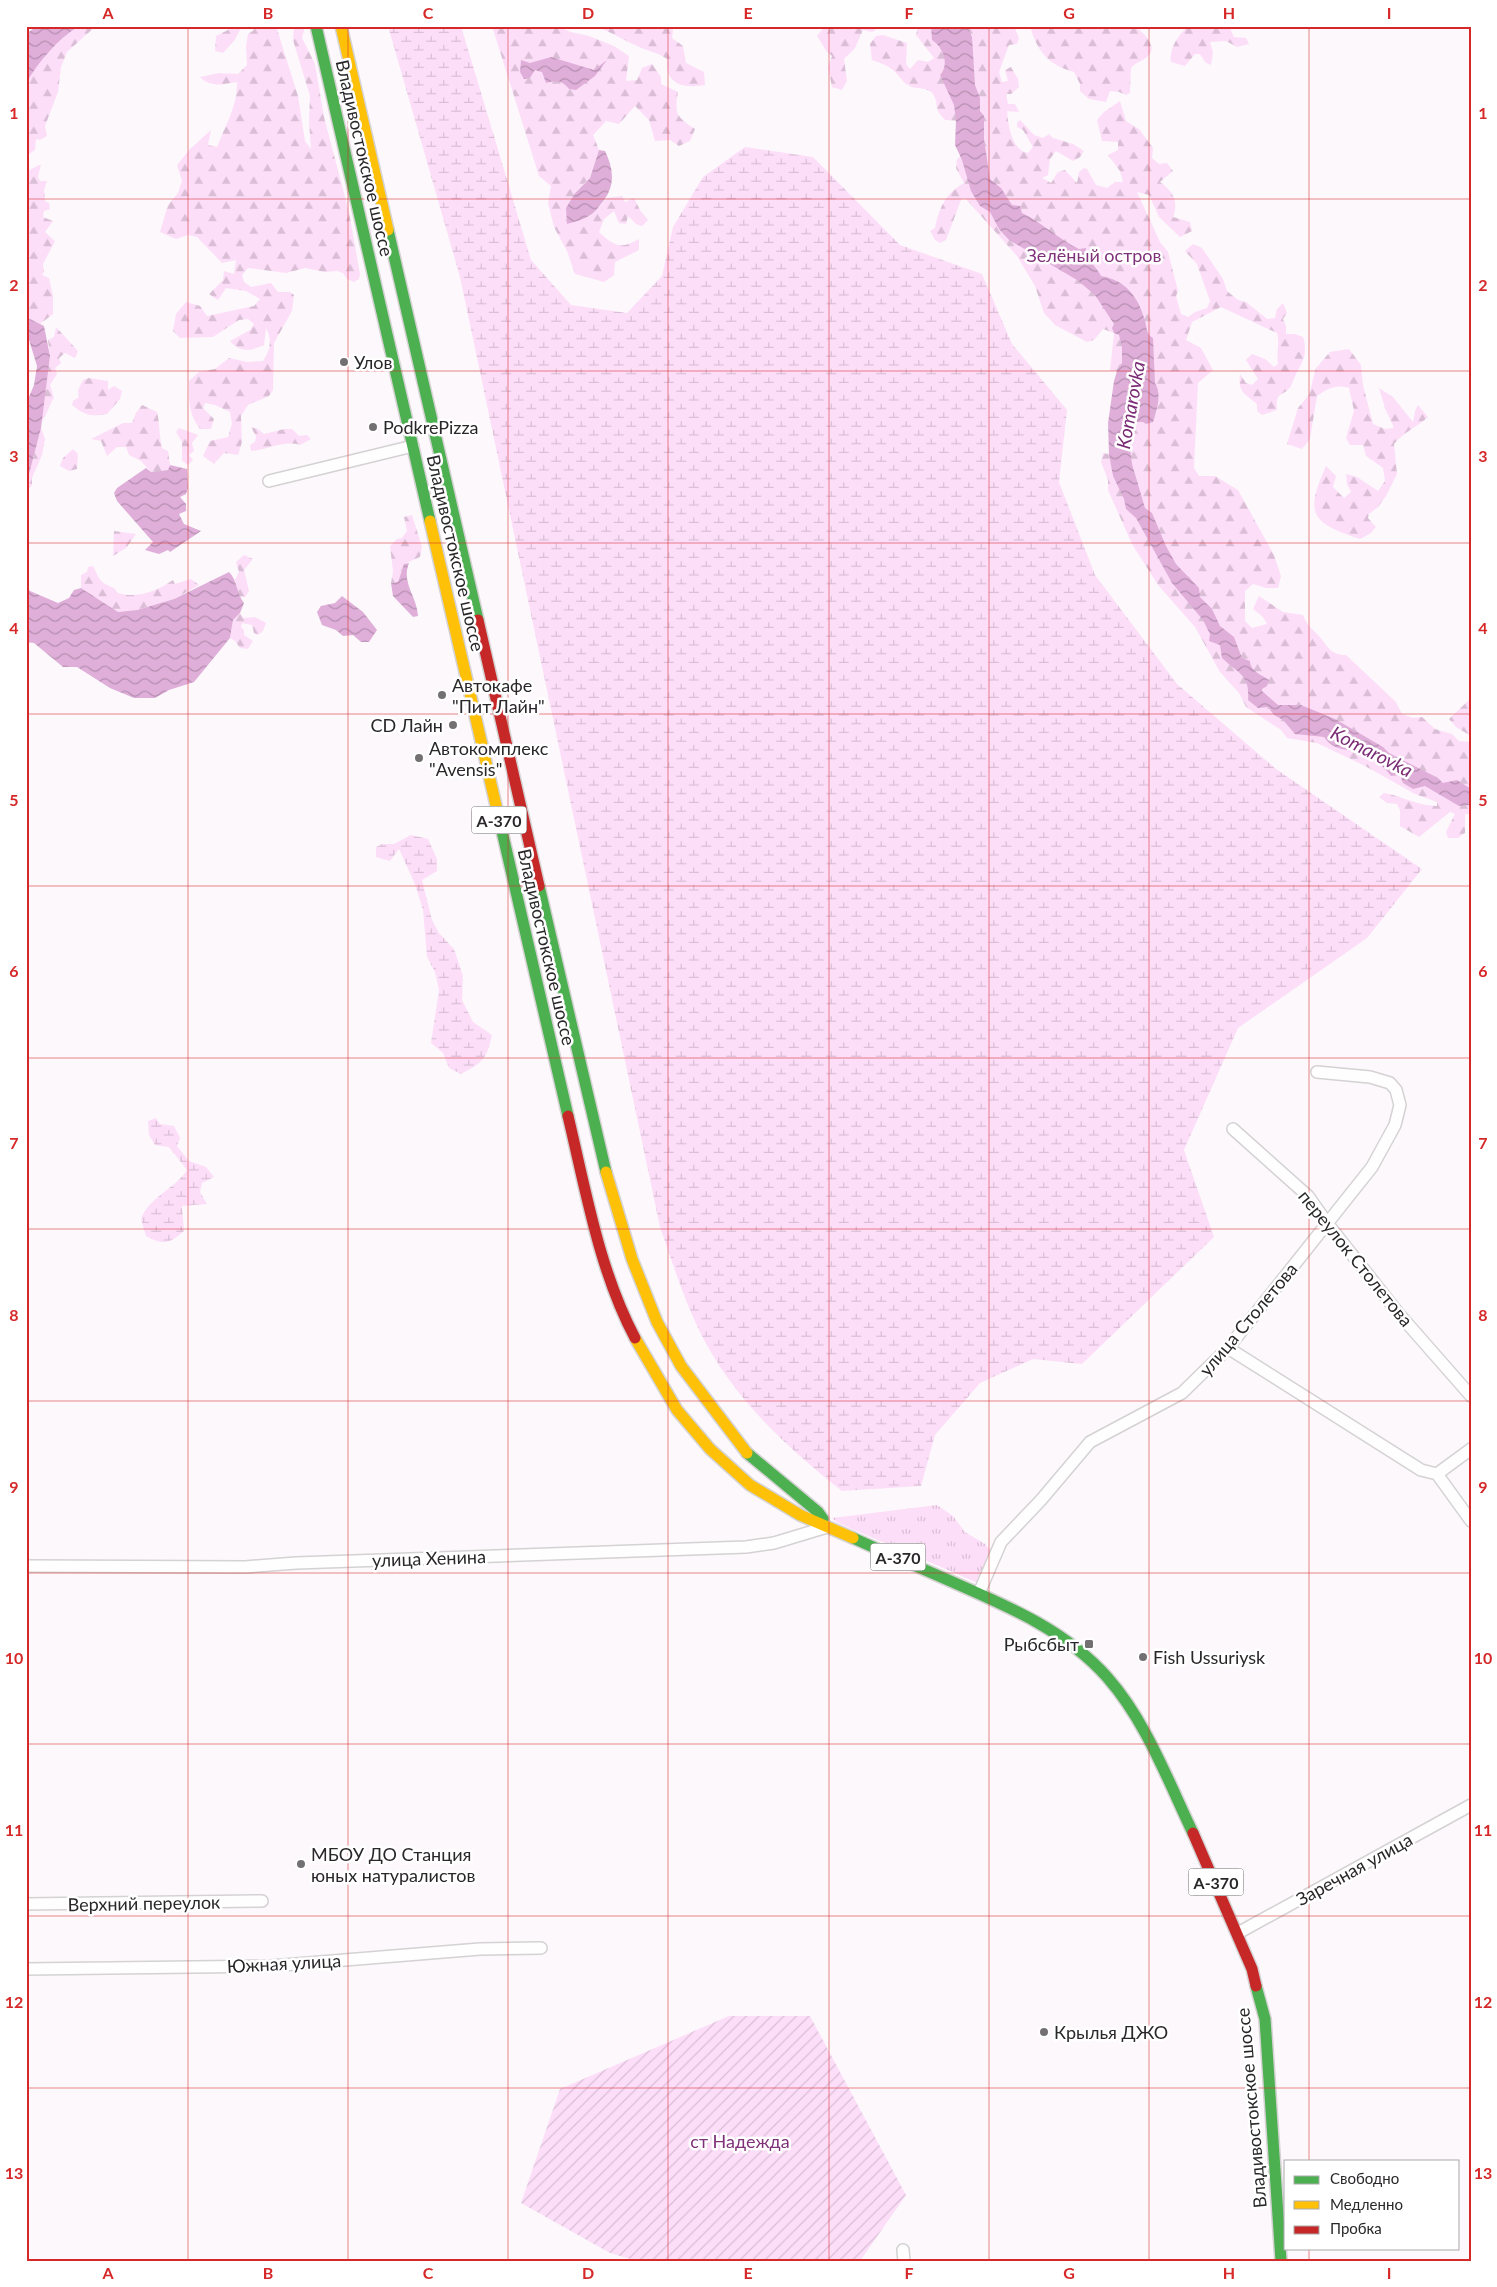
<svg xmlns="http://www.w3.org/2000/svg" width="1497" height="2287" viewBox="0 0 1497 2287" font-family="Lato,sans-serif">
<style>
.grass{fill:url(#grass-tufts)}
.forest{fill:url(#forest-firs)}
.wetland{fill:url(#wetland-marsh)}
.garden{fill:url(#garden-furrows)}
.water{fill:url(#water-waves)}
.lines{fill:none;stroke-linecap:round;stroke-linejoin:round}
.street-casing{stroke:#d4d2d3;stroke-width:14}
.fast-casing{stroke:#d4d2d3;stroke-width:14}
.slow-casing{stroke:#d4d2d3;stroke-width:14}
.jam-casing{stroke:#d4d2d3;stroke-width:14}
.street{stroke:#fffefe;stroke-width:11}
.fast{stroke:#4caf50;stroke-width:11}
.slow{stroke:#ffc107;stroke-width:11}
.jam{stroke:#c62828;stroke-width:11}
.grid{fill:none;stroke:#d62828;stroke-width:1;stroke-opacity:0.55}
.poi-dot{fill:#737072;stroke:#fff;stroke-width:2}
.labels{text-anchor:middle;dominant-baseline:central;stroke-width:5;stroke-linejoin:round;paint-order:stroke}
.shield{fill:#fff;stroke:#696869;stroke-width:1}
.shield-label{font-size:16px;font-weight:bold;fill:#292729}
.street-label{font-size:18px;fill:#292729;stroke:#fff}
.park-label{font-size:18px;fill:#7f3179;stroke:#fff}
.poi-label{font-size:18px;fill:#292729;stroke:#fff;text-anchor:start}
.water-label{font-size:19px;font-style:italic;fill:#7a2c75;stroke:#fff}
.neatline{fill:none;stroke:#d62828;stroke-width:2}
.grid-label{font-size:16px;text-anchor:middle;font-weight:bold;fill:#d62828}
</style>
<defs>
<pattern id="grass-tufts" width="24" height="20" patternUnits="userSpaceOnUse" patternTransform="scale(1.25)"><rect width="24" height="20" fill="#fddef9"/><path d="M3 7l-1-3M5 7V3M7 7l1-3M15 17l-1-3M17 17v-4M19 17l1-3" fill="none" stroke="#d9bed5"/></pattern>
<pattern id="forest-firs" width="22" height="20" patternUnits="userSpaceOnUse" patternTransform="scale(1.25)"><rect width="22" height="20" fill="#fddef9"/><path d="M5 1l3.5 6h-7zM16 11l3.5 6h-7z" fill="#d9bed5"/></pattern>
<pattern id="wetland-marsh" width="20" height="14" patternUnits="userSpaceOnUse" patternTransform="scale(1.25)"><rect width="20" height="14" fill="#fddef9"/><path d="M1 5h8M5 5V1M11 12h8M15 12V8" fill="none" stroke="#d9bed5"/></pattern>
<pattern id="garden-furrows" width="10" height="10" patternUnits="userSpaceOnUse" patternTransform="scale(1.25)"><rect width="10" height="10" fill="#fddef9"/><path d="M-1 1l2-2M0 10L10 0M9 11l2-2" fill="none" stroke="#d9bed5"/></pattern>
<pattern id="water-waves" width="16" height="10" patternUnits="userSpaceOnUse" patternTransform="scale(1.25)"><rect width="16" height="10" fill="#dfafd9"/><path d="M0 5q4-4 8 0t8 0" fill="none" stroke="#b58eb0"/></pattern>
</defs>
<rect width="100%" height="100%" fill="#fcf8fb"/>
<!-- grass -->
<path class="grass" d="M937,1505L953,1516L965,1532L985,1544L992,1552L978,1583L838,1523L832,1518Z"/>
<!-- forest -->
<path class="forest" d="M79,26H96L67,52L61,67L58,92L45,126L47,136L40,140L36,139L35,150L26,156C26,142 23,91 27,82C34,62 62,37 79,26Z
M230,26H242L234,41L223,53L215,51L216,36L228,30Z
M253,26H276L298,96L305,141L311,149L309,121L310,96L293,40L294,26H305L302,38L315,64L324,117L349,212L360,274L359,279L354,282L347,279L343,273L337,271L325,272L305,268L286,273L248,268L242,275L244,282L251,287L271,283L278,292H290L294,295L292,311L274,343L273,390L269,396L248,405L241,416L242,442L238,455L224,453L214,464L203,456L210,441L228,437L232,424L230,412L215,405L205,403L203,408L214,419L211,429H200C188,414 189,400 189,381L199,372L215,369L229,358L247,362L263,361C271,349 272,340 266,328L264,345C251,351 240,353 230,341L250,330L254,324L248,319L239,320L213,337L180,338L173,331L176,314L186,302L200,306L207,316L254,306L260,299L246,291L226,288L218,300L209,294L223,280L224,271L234,274L236,260L222,263L197,237L188,235L176,239L160,232L168,205L178,193L182,181L177,165L190,149L211,130L208,145L217,147C225,126 238,105 237,82C224,84 210,88 200,77L219,73L238,74L247,65L246,46L248,34L254,30Z
M492,26H557L571,32L589,36L614,46L629,56L626,81L637,80L642,68L652,64L661,77V84L678,92C674,114 677,117 695,129L690,141L679,146L670,140L655,141L649,120L635,106L619,124L606,121L593,135L599,150L590,178L575,192L567,224L590,216L607,198L622,196L625,202L634,198L640,210L648,220L642,226L636,224L628,216L626,224L619,223L614,211L604,219L599,232C614,246 620,250 639,239V250L615,262L614,275L604,282L575,274L567,251L554,227L548,203L551,186L539,176Z
M592,26H667L673,30L672,38L683,46L686,63L704,72L705,85C693,87 676,88 669,75C667,71 667,63 667,59C658,52 647,51 637,46C621,39 609,30 592,26Z
M825,26H881L872,32L863,30L855,48L844,59L847,81L842,90L832,87L828,67L832,56L827,52L817,36Z
M918,26H1014L1019,38L1017,44L1009,45L999,72L1002,82L1008,81L1005,70L1011,67L1018,79L1019,87L1011,94H1006L1008,104H1015L1019,112L1007,111C1008,125 1012,151 1028,153L1033,147L1023,130L1017,127V123L1020,120L1034,135L1043,138L1049,134L1053,138L1073,144L1084,151L1080,157L1073,161L1056,151L1050,159L1048,175L1042,178L1051,183L1058,172L1065,170L1077,183L1079,172L1084,168L1087,169L1096,185L1107,188L1115,182H1123L1120,171L1108,155L1118,150V142L1102,141L1097,120L1104,112L1120,101L1126,121L1139,129L1153,148L1152,158L1159,164L1167,163L1173,171L1160,182C1173,191 1179,202 1173,217L1190,222L1192,231L1180,237L1159,217L1149,195L1137,192L1160,242L1168,252L1178,291L1176,296L1181,314L1188,317L1195,312L1207,308L1210,301L1197,264L1185,251L1193,244L1202,248L1223,279L1227,291L1238,300L1246,302L1267,319L1275,318L1277,309L1283,303L1287,313L1283,319L1286,326V334H1295L1303,337C1308,353 1303,361 1296,374C1294,378 1293,382 1291,386C1284,397 1275,390 1277,410L1262,415L1257,411V404C1244,393 1238,393 1240,374L1246,383L1252,385L1258,379L1246,360L1252,354L1265,359L1274,367L1278,364C1276,353 1280,344 1277,333L1221,307L1192,322L1186,340L1201,348L1213,370L1198,383L1194,468L1199,476H1215L1238,490L1274,555L1281,576L1278,588H1266L1253,584L1245,591V621L1252,628L1267,624L1263,617L1253,609L1259,596L1283,612L1303,615C1307,625 1311,628 1318,635C1328,646 1330,655 1346,655L1396,702L1402,714L1413,718L1422,717L1435,729L1452,734L1459,741L1471,742V814H1465V833L1458,838H1448L1446,832L1455,814L1450,812L1419,837L1400,826V810L1397,804L1387,803L1379,797L1384,793C1402,796 1419,806 1437,806V802L1415,794L1365,766L1317,743L1287,738L1281,730L1246,707L1239,693L1220,672L1195,627L1158,585L1132,544L1108,490V480L1101,462L1103,453L1109,454L1129,441L1137,422L1155,416L1157,411L1117,371H1110L1114,333L1103,329L1094,340L1087,342L1055,325L1044,313L1035,286L1017,256L965,198L961,200L946,240L940,243L935,240L930,231L935,228C939,208 946,193 964,183L956,168L957,159L984,139V122L945,120C932,106 940,108 934,96C930,86 917,90 910,86C903,83 901,78 896,73C890,66 880,63 872,60L870,44L876,36L883,35L907,43L906,64L910,69L918,60L928,62L934,58L916,35Z
M1030,26H1138V29C1145,34 1158,47 1148,56C1143,61 1136,62 1131,68L1130,93L1126,95L1119,92L1110,91L1106,102L1089,99L1080,91V84L1074,72C1048,65 1037,51 1030,26Z
M1188,26H1229L1234,37L1246,38L1249,44L1237,47L1226,41L1210,42L1213,52L1211,65L1205,62L1200,54H1195L1185,66L1171,62C1169,48 1178,36 1188,26Z
M41,164L38,177L40,181H47L44,190L45,201L49,203L50,209L44,211L43,217L53,221L45,232L55,241L43,264L44,272L42,275L49,278L53,296V314L40,324L26,317V172Z
M56,327L78,351L75,358L65,353L59,358L61,363L55,368L57,374L50,385L54,398C48,406 48,415 41,422L50,356L48,340L54,337Z
M1349,349L1361,365L1363,385L1373,424L1385,429L1394,428L1385,408L1379,388L1393,397L1413,422L1415,411L1418,405L1428,417C1417,427 1404,432 1394,444L1397,474L1386,496L1378,507L1369,514L1368,518L1376,527L1371,533L1360,539C1312,523 1304,515 1326,466L1336,476L1333,487L1344,498L1351,492L1347,484L1346,474L1357,477L1378,491L1385,481L1383,468L1366,456L1363,445H1350L1346,438L1354,411L1349,388C1337,384 1328,388 1317,396L1310,439L1302,449L1287,444L1298,408L1309,395L1316,368L1330,352Z
M89,378L108,381V390L114,386L122,391L120,399L107,414C91,417 84,415 72,405L73,401L79,397L78,390L83,380Z
M142,405L157,412C160,424 159,436 162,448L168,451L170,465L168,470L151,472L141,461L129,455L126,447H117L107,456L101,441L91,439L123,423H132L136,413Z
M251,427L258,429L264,434L284,429H292L299,436L307,435L311,439L300,445C283,440 268,450 251,451L250,445L255,442L256,436Z
M41,428L45,439L42,455L32,478V485L27,491L26,504V486Z
M179,428L198,435L192,443L194,451L189,455L193,460L188,465L182,461V442L176,432Z
M73,449L78,454L77,469L69,471L60,466L63,458Z
M412,515L422,547L420,557L404,564L398,582L391,583L393,571L390,546L397,539L402,538L407,531L404,517Z
M114,531L136,534L126,548L113,556Z
M244,555L253,559L244,570L249,591L245,597H239L235,580L239,572L236,562Z
M93,566C100,580 99,582 114,588L118,593C137,599 157,591 173,580L175,584L191,579L199,585L174,599L137,610L118,612L81,588V575L87,572L88,567Z
M240,613L243,618L255,617L266,623L263,631L258,635L254,633L252,625L242,623L241,627L244,630V635L253,641L248,649L240,648L235,641L230,638L233,620Z
M1469,700H1471V736L1456,727L1449,719Z"/>
<!-- wetland -->
<path class="wetland" d="M388,26H461L531,260L571,305L627,313L662,276L673,227L703,177L745,147L813,157L900,245L982,274L1012,344L1067,410L1059,482L1095,575L1177,684L1276,769L1422,869L1367,938L1238,1028L1184,1150L1214,1237L1082,1364L1033,1359L980,1383L935,1435L921,1486L842,1491C786,1447 731,1396 699,1330C683,1297 672,1261 660,1227L460,277Z
M411,835L428,839L437,859V871L422,880L432,920L439,933L454,949L463,976L462,1000L473,1022L492,1035C487,1059 482,1063 461,1074L449,1068L443,1053L431,1043L439,990L435,972L427,957L423,910L415,884L399,849L390,861L376,857V847L382,844H394Z
M156,1118L160,1124L174,1126L180,1138L177,1146L189,1161L206,1167L214,1177L202,1183L200,1192L207,1204L182,1206L184,1231C170,1243 164,1246 146,1236L141,1219C150,1196 175,1189 187,1170L169,1147L155,1145L149,1135L148,1121Z"/>
<!-- garden -->
<path class="garden" d="M729,2016H810L906,2195L860,2261H637L610,2253L521,2203L560,2089Z"/>
<!-- water -->
<path class="water" d="M37,26H79C57,40 40,60 26,83V34Z
M931,26H967L972,37L975,85L980,98V111L984,116V139L990,179L1001,188L1012,205L1020,206L1022,213C1043,223 1058,239 1079,249L1086,248C1085,261 1096,265 1101,276C1126,280 1139,298 1145,321C1147,328 1146,334 1153,338L1155,383C1162,393 1157,411 1153,422L1146,424L1143,422H1137L1129,441L1132,464L1145,508L1152,513L1166,546L1176,564L1199,588L1200,597L1212,609L1220,626L1234,637L1242,658L1250,661C1250,671 1262,675 1269,680L1267,686L1262,689V691L1278,705H1301L1335,719L1383,747L1389,753L1438,778L1443,783L1457,780L1471,789V805L1459,806L1425,786L1413,789L1403,783L1400,775L1391,776C1383,765 1372,757 1359,753C1345,748 1334,751 1324,737L1295,734L1283,720L1274,715L1268,707L1258,708L1248,700C1250,675 1239,674 1222,658L1220,645L1209,641L1210,634L1203,620L1172,583L1136,518L1126,509L1124,499L1113,476L1109,454L1108,423L1114,381L1117,371L1122,363V347L1119,335L1114,333L1112,328L1114,324L1095,295L1077,280L1009,240L999,229L990,212L980,206L971,191L962,160L955,145L956,120L954,105L940,75C950,64 943,47 932,40Z
M551,57L594,70L607,60L595,76L576,90L569,89C562,80 556,80 546,83L542,72L535,70L530,78L524,79L520,72L521,60L530,63Z
M599,150L605,151C615,171 615,189 600,205C597,209 593,214 589,216C582,220 574,222 567,224L566,208L575,193L590,178Z
M26,317L44,326L50,356L41,428L26,486V404L34,385L37,366L26,330Z
M170,465L187,469L188,488L186,494L180,497L186,504V511L179,514L184,524L201,531L170,552L168,550L159,554L145,550L153,542L117,501L114,493L117,488L146,468L151,472L168,470Z
M409,563C401,583 417,596 418,616L413,617L393,596L391,583L398,582L404,564Z
M229,572C238,581 236,593 244,603L240,613L233,620L230,638L194,682L169,690L155,698H134L110,688L77,667H63L34,643L26,642V585L30,591L58,603L69,598L74,590L81,588L118,612L137,610L174,599Z
M342,596L363,612L377,630L369,642H361L353,635L343,636L336,630L322,625L317,612L321,606L335,603Z"/>
<g class="lines">
<!-- street casing -->
<g class="street-casing">
<path id="street" d="M269,481L413,446
M1233,1129L1308,1196L1327,1223L1399,1314L1471,1396
M1228,1348L1421,1470L1437,1474L1471,1449
M1437,1474L1471,1521
M26,1566L245,1567L296,1563L746,1547L774,1543L827,1527
M979,1593L1001,1542L1041,1500L1090,1442L1182,1393L1228,1348L1372,1167L1395,1125L1400,1105L1396,1090L1390,1083L1370,1077L1317,1072
M26,1904L262,1901
M1238,1933L1471,1805
M26,1969L271,1966L480,1949L541,1948
M903,2250L904,2261"/>
</g>
<!-- fast casing -->
<g class="fast-casing">
<path id="fast" d="M316,26L430,521
M388,230L478,620
M501,827L568,1116
M539,886L606,1172
M747,1453L818,1512L823,1519
M853,1538C888,1554 923,1569 957,1584C1012,1608 1067,1632 1107,1677C1146,1721 1168,1781 1193,1833
M1256,1986L1265,2019L1281,2261"/>
</g>
<!-- slow casing -->
<g class="slow-casing">
<path id="slow" d="M341,26L388,230
M430,521L501,827
M606,1172L632,1259L657,1322L681,1366L747,1453
M635,1338L677,1410L710,1449L750,1485L800,1515L853,1538"/>
</g>
<!-- jam casing -->
<g class="jam-casing">
<path id="jam" d="M478,620L539,886
M568,1116C586,1191 599,1270 635,1338
M1193,1833L1252,1969L1256,1986"/>
</g>
<!-- street -->
<use href="#street" class="street"/>
<!-- fast -->
<use href="#fast" class="fast"/>
<!-- slow -->
<use href="#slow" class="slow"/>
<!-- jam -->
<use href="#jam" class="jam"/>
</g>
<!-- grid -->
<path class="grid" d="M188,26V2261M348,26V2261M508,26V2261M668,26V2261M829,26V2261M989,26V2261M1149,26V2261M1309,26V2161M26,199H1471M26,371H1471M26,543H1471M26,714H1471M26,886H1471M26,1058H1471M26,1229H1471M26,1401H1471M26,1573H1471M26,1744H1471M26,1916H1471M26,2088H1471M1309,2248V2261"/>
<!-- markers -->
<g class="poi-dot">
<circle cx="344" cy="362" r="5"/>
<circle cx="373" cy="427" r="5"/>
<circle cx="442" cy="695" r="5"/>
<circle cx="453" cy="725" r="5"/>
<circle cx="419" cy="758" r="5"/>
<rect x="1084" y="1639" width="10" height="10" rx="2.5"/>
<circle cx="1143" cy="1657" r="5"/>
<circle cx="301" cy="1864" r="5"/>
<circle cx="1044" cy="2032" r="5"/>
</g>
<g class="labels">
<!-- shield labels -->
<g class="shield">
<rect x="471.5" y="806.5" width="55" height="27" rx="4"/>
<rect x="870.5" y="1543.5" width="55" height="27" rx="4"/>
<rect x="1188.5" y="1868.5" width="55" height="27" rx="4"/>
</g>
<g class="shield-label">
<text x="499" y="820">А-370</text>
<text x="898" y="1557">А-370</text>
<text x="1216" y="1882">А-370</text>
</g>
<!-- street labels -->
<g class="street-label">
<text transform="translate(365 158) rotate(77)">Владивостокское шоссе</text>
<text transform="translate(456 553) rotate(77)">Владивостокское шоссе</text>
<text transform="translate(547 947) rotate(77)">Владивостокское шоссе</text>
<text transform="translate(1356 1258) rotate(51)">переулок Столетова</text>
<text transform="translate(1248 1319) rotate(-50)">улица Столетова</text>
<text transform="translate(429 1558) rotate(-2)">улица Хенина</text>
<text transform="translate(1354 1869) rotate(-29)">Заречная улица</text>
<text transform="translate(144 1903) rotate(-1)">Верхний переулок</text>
<text transform="translate(284 1963) rotate(-3)">Южная улица</text>
<text transform="translate(1251 2108) rotate(-95)">Владивостокское шоссе</text>
</g>
<!-- park labels -->
<g class="park-label">
<text x="1094" y="255">Зелёный остров</text>
<text x="740" y="2141">ст Надежда</text>
</g>
<!-- poi labels -->
<g class="poi-label">
<text x="354" y="362">Улов</text>
<text x="383" y="427">PodkrePizza</text>
<text x="452" y="685">Автокафе<tspan x="452" dy="21">"Пит Лайн"</tspan></text>
<text x="443" y="725" text-anchor="end">CD Лайн</text>
<text x="429" y="748">Автокомплекс<tspan x="429" dy="21">"Avensis"</tspan></text>
<text x="1079" y="1644" text-anchor="end">Рыбсбыт</text>
<text x="1153" y="1657">Fish Ussuriysk</text>
<text x="311" y="1854">МБОУ ДО Станция<tspan x="311" dy="21">юных натуралистов</tspan></text>
<text x="1054" y="2032">Крылья ДЖО</text>
</g>
<!-- water labels -->
<g class="water-label">
<text transform="translate(1130 405) rotate(-80)">Komarovka</text>
<text transform="translate(1372 751) rotate(27)">Komarovka</text>
</g>
</g>
<!-- border -->
<rect width="1497" height="2287" fill="none" stroke="#ffffff" stroke-width="55"/>
<!-- legend -->
<rect x="1284" y="2160" width="175" height="90" fill="#ffffff" stroke="#a9a9a9"/>
<rect x="1294" y="2176" width="25" height="8" fill="#4caf50" stroke="#a9a9a9"/>
<text x="1330" y="2184" font-size="15" fill="#292729">Свободно</text>
<rect x="1294" y="2201" width="25" height="8" fill="#ffc107" stroke="#a9a9a9"/>
<text x="1330" y="2210" font-size="15" fill="#292729">Медленно</text>
<rect x="1294" y="2226" width="25" height="8" fill="#c62828" stroke="#a9a9a9"/>
<text x="1330" y="2234" font-size="15" fill="#292729">Пробка</text>
<rect x="28" y="28" width="1442" height="2232" class="neatline"/>
<g class="grid-label">
<text x="108" y="19">A</text>
<text x="268" y="19">B</text>
<text x="428" y="19">C</text>
<text x="588" y="19">D</text>
<text x="748" y="19">E</text>
<text x="909" y="19">F</text>
<text x="1069" y="19">G</text>
<text x="1229" y="19">H</text>
<text x="1389" y="19">I</text>
<text x="14" y="119">1</text>
<text x="1483" y="119">1</text>
<text x="14" y="291">2</text>
<text x="1483" y="291">2</text>
<text x="14" y="462">3</text>
<text x="1483" y="462">3</text>
<text x="14" y="634">4</text>
<text x="1483" y="634">4</text>
<text x="14" y="806">5</text>
<text x="1483" y="806">5</text>
<text x="14" y="977">6</text>
<text x="1483" y="977">6</text>
<text x="14" y="1149">7</text>
<text x="1483" y="1149">7</text>
<text x="14" y="1321">8</text>
<text x="1483" y="1321">8</text>
<text x="14" y="1493">9</text>
<text x="1483" y="1493">9</text>
<text x="14" y="1664">10</text>
<text x="1483" y="1664">10</text>
<text x="14" y="1836">11</text>
<text x="1483" y="1836">11</text>
<text x="14" y="2008">12</text>
<text x="1483" y="2008">12</text>
<text x="14" y="2179">13</text>
<text x="1483" y="2179">13</text>
<text x="108" y="2279">A</text>
<text x="268" y="2279">B</text>
<text x="428" y="2279">C</text>
<text x="588" y="2279">D</text>
<text x="748" y="2279">E</text>
<text x="909" y="2279">F</text>
<text x="1069" y="2279">G</text>
<text x="1229" y="2279">H</text>
<text x="1389" y="2279">I</text>
</g>
</svg>
